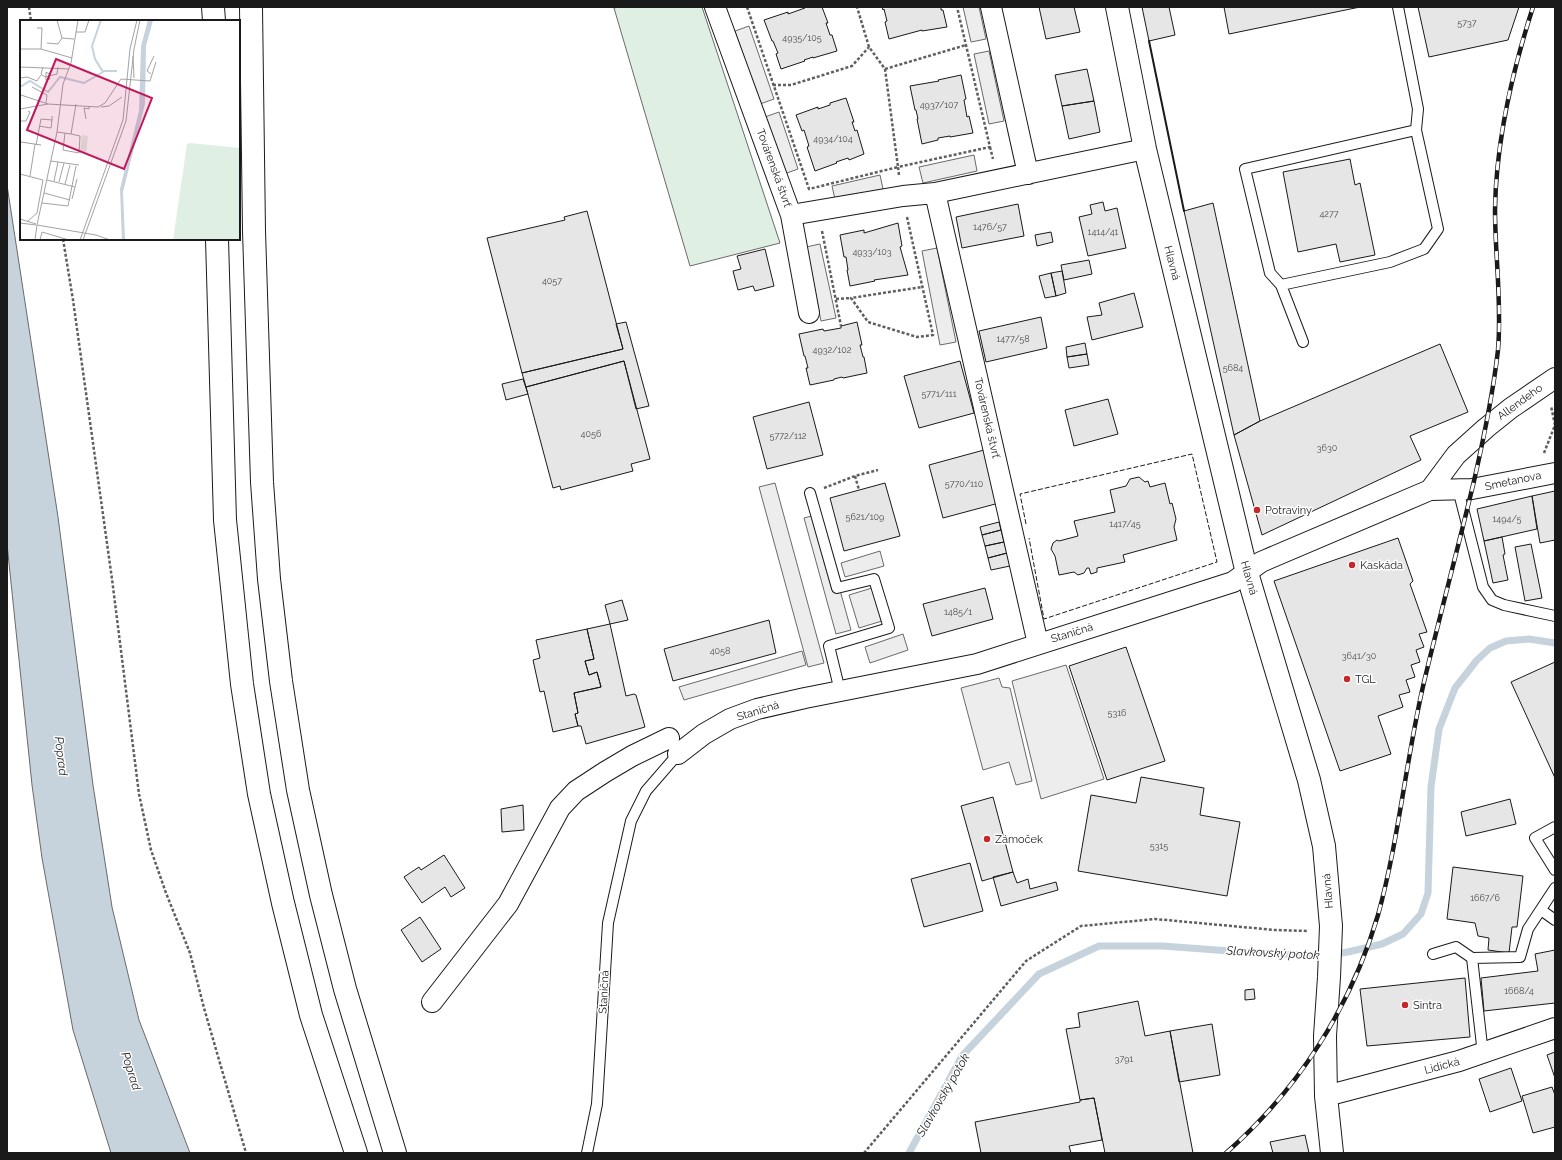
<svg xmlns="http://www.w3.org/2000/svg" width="1562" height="1160" viewBox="0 0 1562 1160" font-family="Raleway,sans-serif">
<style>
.green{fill:#e0efe3;stroke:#6a6a6a}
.parking{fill:#ededed;stroke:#6a6a6a}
.water{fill:#c6d2dc;stroke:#6a6a6a}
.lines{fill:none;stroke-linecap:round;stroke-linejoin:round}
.stream{stroke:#c6d2dc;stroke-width:7}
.building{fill:#e6e6e6;stroke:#1a1a1a}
.lane-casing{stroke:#1a1a1a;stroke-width:12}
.street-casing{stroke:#1a1a1a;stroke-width:22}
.primary-casing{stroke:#1a1a1a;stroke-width:24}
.path{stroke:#5f5f5f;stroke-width:2.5;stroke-dasharray:3 2;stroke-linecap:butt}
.lane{stroke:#fff;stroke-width:10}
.street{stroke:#fff;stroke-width:20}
.primary{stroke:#fff;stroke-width:22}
.rail-casing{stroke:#1a1a1a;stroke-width:4.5}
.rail{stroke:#fff;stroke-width:3;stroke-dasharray:9;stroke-linecap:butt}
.fence{stroke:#1a1a1a;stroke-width:1;stroke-dasharray:5 2;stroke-linecap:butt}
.wall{stroke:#1a1a1a;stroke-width:2}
.poi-dot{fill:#c62828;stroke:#fff;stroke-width:1.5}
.labels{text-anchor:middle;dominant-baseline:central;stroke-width:3;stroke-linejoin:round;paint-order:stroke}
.number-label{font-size:9px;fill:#4d4d4d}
.street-label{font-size:11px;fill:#1a1a1a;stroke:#fff}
.poi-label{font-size:11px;fill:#1a1a1a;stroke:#fff;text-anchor:start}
.water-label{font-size:12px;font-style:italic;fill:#1a1a1a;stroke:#fff}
.inset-river{fill:none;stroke:#c6d2dc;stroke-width:2}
.inset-road{fill:none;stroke:#a3a3a3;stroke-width:1}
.view{fill:#c2185b;fill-opacity:0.15;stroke:#c2185b;stroke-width:2}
.inset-edge{fill:none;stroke:#1a1a1a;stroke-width:2}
</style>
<rect width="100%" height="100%" fill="#fff"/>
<!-- green -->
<path class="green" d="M619,7H702L780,243L690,266L614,8Z"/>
<!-- parking -->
<path class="parking" d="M963,7H979L986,39L971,42Z
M749,26L774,99L760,104L735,31Z
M989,51L1004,121L989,124L974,54Z
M779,112L798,169L784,174L765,117Z
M974,155L977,171L923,183L919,167Z
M880,175L883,189L835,199L832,186Z
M820,244L836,318L821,321L806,247Z
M937,248L956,342L940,345L922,251Z
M775,483L824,663L808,667L759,487Z
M819,514L851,630L836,634L804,518Z
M880,551L884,566L845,577L841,563Z
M872,588L882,621L859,628L849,595Z
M903,634L908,650L870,663L865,647Z
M802,651L806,665L684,700L679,687Z
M1066,665L1104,779L1041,799L1012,681Z
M999,678L1002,687L1010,688L1032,781L1016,785L1009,762L983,770L961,688Z"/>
<!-- water -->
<path class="water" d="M7,185L58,517L93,785L112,907L139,1020L190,1153H111L73,1030L42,858L32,785L7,544Z"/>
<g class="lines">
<!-- stream -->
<path class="stream" d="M909,1153L962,1056L1039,974L1099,946H1162L1258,953L1324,956L1348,952L1382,944L1403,934L1421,914L1428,893L1431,787L1439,729L1455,688L1477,660L1490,648L1506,641L1529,639L1555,643"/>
</g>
<!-- building -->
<path class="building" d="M804,7H822L828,23H826L830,35H832L837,51L813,58V57L804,60L805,61L781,69L776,54L778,53L773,41H772L764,20L788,12V14L805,8Z
M882,7H941V10H943L947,27L922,31V30L889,39L885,22L887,21L884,9L883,10Z
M1039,7H1074L1080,32L1046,39Z
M1142,7H1169L1175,35L1149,41Z
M1224,7H1360L1229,34Z
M1418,7H1519L1508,40L1429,57Z
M1087,69L1094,101L1062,106L1055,75Z
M961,75L966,99L964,100L967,117L969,116L973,133L950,137V136L938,138V140L922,144L917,119H918L916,110H915L910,86L939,81L938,80Z
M846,98L854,122H852L855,131L857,130L864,154L849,160L848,158L836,162L837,163L815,171L807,147L809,146L804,130L802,131L796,115L818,107V109L830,105V103Z
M1094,101L1100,132L1069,139L1062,106Z
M1350,159L1355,185L1360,183L1375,255L1340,262L1336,244L1298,252L1283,172Z
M1103,202L1105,211L1117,208L1126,248L1088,256L1079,217L1092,214L1090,205Z
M1213,203L1260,421L1234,435L1184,211Z
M1018,204L1024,236L962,248L956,217Z
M587,211L623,349L522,373L487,238L565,220L564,217Z
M898,223L902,246L900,247L908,275L874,280L875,281L850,286L847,270H848L846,257H844L840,235L864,230V233Z
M1051,232L1053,242L1037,246L1035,235Z
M765,249L774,286L755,291L753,286L738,290L733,271L741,269L737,256Z
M1089,260L1092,274L1064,280L1061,265Z
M1062,271L1066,293L1056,296L1051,273Z
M1051,273L1056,296L1045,298L1039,276Z
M1134,293L1143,327L1092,340L1087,317L1102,315L1099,303Z
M1041,317L1047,348L986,362L979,331Z
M626,322L649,406L636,409L624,361L526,387L522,373L623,349L616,324Z
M857,322L862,345H860L863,357H864L867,373L843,378L842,377L834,379V380L810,385L806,368H808L805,356H804L799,334L823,329L824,331L841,328V326Z
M1085,343L1087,354L1067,357L1066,347Z
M1440,344L1468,412L1410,436L1421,460L1262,535L1234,435L1260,421Z
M1087,354L1089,365L1069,368L1067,357Z
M624,361L650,459L631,464L633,471L561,490L560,486L553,488L526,387Z
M960,361L974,413L919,428L904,376Z
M523,379L528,394L506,400L502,384Z
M1108,399L1118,434L1074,446L1065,410Z
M809,402L823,455L767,469L753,417Z
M984,450L999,503L943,518L929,465Z
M1139,477L1145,482L1148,481L1150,487L1165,483L1170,504L1172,503L1176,519L1174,527L1177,540L1123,555L1125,562L1097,568V572L1091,574L1089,568H1087L1084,573L1078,575L1074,572L1059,575L1055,556L1051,549L1053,543L1057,540L1059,541L1078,536L1074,521L1115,512L1110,490L1126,486L1130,479Z
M885,483L900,536L844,551L830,498Z
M1555,491V540L1540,543L1532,496Z
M1532,496L1537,529L1484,541L1477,509Z
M999,522L1001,530L982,535L980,527Z
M1001,530L1004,542L985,546L982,535Z
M1502,537L1505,554L1503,555L1508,580L1493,583L1484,541Z
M1398,538L1413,581L1410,584L1427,632L1419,634L1424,647L1416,650L1420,662L1411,665L1415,677L1406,680L1410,692L1399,695L1403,707L1378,716L1391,754L1340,771L1274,581Z
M1004,542L1007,553L988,558L985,546Z
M1531,544L1542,598L1525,601L1515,547Z
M1007,553L1010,566L991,570L988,558Z
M985,588L993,619L932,636L923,604Z
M622,600L628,620L610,624L605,605Z
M769,620L776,653L673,681L664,649Z
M610,624L626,696L634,694L636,695L645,727L586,744L581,726H578L575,714L578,713L574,693L601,687L597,672L589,675L585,661L594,659L587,629Z
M587,629L594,659L585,661L589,675L597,672L601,687L574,693L578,713L575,714L578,726L553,732L544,691L540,692L533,660L540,658L536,640Z
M1126,647L1165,761L1107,780L1069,666Z
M1555,662V778L1511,682Z
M1141,777L1204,788L1200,815L1240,822L1227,896L1078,871L1091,795L1136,803Z
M993,797L1013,872L982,881L961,806Z
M1510,799L1516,824L1466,836L1461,812Z
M523,805L524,830L502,832L501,809Z
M444,855L465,888L451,897L445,887L422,903L404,877L419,867L421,870Z
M970,863L983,911L924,927L911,879Z
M1453,867L1523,876L1517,927H1512L1509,953L1488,950L1489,938L1478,936L1475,923L1447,919Z
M1013,872L1017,883L1028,879L1030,889L1056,882L1058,890L1001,906L993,877Z
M420,917L441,949L422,962L401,930Z
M1555,950V1003L1484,1011L1481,978L1538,971L1535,954Z
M1465,978L1470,1037L1367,1046L1360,989Z
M1254,989L1255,999L1245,1000V990Z
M1138,1001L1145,1036L1170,1031L1193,1153H1105L1094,1098L1080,1100L1066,1029L1080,1027L1078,1013Z
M1212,1024L1220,1075L1179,1082L1170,1031Z
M1555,1052V1078L1547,1055Z
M1511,1068L1522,1101L1490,1112L1479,1079Z
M1552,1087L1555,1095V1127L1533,1133L1522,1096Z
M1094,1098L1102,1140L1069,1146L1071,1153H981L975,1122L1080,1102V1100Z
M1305,1135L1309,1153H1273L1270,1142Z"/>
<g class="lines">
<!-- lane casing -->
<g class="lane-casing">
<path id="lane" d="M1281,285L1270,273L1245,169L1416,130
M1303,342L1281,285L1390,262L1424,249L1438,229L1416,130L1418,109L1398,7
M1458,489L1483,587L1492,600L1504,605L1555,616
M810,493L837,588L874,579L889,628L829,646L840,691
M1555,827L1535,838L1555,870
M1541,910L1555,920
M1433,954L1456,947L1472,958
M1483,1054L1472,958L1520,957L1528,929L1555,888
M587,1153L597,1104L608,923L631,821L646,791L678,754"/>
</g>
<!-- street casing -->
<g class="street-casing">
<path id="street" d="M715,7L791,215L903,196L935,193L1038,644
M991,7L1028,174
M935,193L1145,149
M791,215L809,313
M1430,490L1456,455L1486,428L1511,408L1555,378
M678,754L704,734L730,719L757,709L805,698L977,664L1233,582L1261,562L1430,490L1472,489L1555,473
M432,1002L508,904L560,808L576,791L605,772L632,756L669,738
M1326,1096L1459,1061L1555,1028"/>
</g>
<!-- primary casing -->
<g class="primary-casing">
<path id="primary" d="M213,7L214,21
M251,7L254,231L262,482L269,579L281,681L298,790L321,895L345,989L395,1153
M1117,7L1145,149L1247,573L1309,780L1324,846L1331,926L1329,977L1325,1036L1326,1096L1332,1153
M217,239L225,520L242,684L259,794L283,903L311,1015L356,1153"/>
</g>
<!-- path -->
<path class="path" d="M29,7L31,21
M747,7L809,189L898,167L885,69L869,47L857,7
M885,69L966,45
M773,85H791L852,66L869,47
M990,147L993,159
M899,175L898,167L990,147L957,7
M907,217L933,335L917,337L868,322L851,298L922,287
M822,231L841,326
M63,239L73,300L112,579L139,794L151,850L166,893L190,953L204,1008L246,1153
M836,299L851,298
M1544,453L1555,425L1551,406
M855,476L859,490
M824,488L855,476L878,470
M864,1153L1026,961L1081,926L1155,919L1275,930L1308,931"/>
<!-- lane -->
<use href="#lane" class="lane"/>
<!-- street -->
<use href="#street" class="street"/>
<!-- primary -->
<use href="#primary" class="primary"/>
<!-- rail casing -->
<g class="rail-casing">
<path id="rail" d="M1226,1153C1298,1090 1351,1007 1378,915C1399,839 1406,759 1424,682C1440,615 1458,548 1474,481C1484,437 1493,394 1498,350C1502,303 1495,256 1495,210C1496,141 1512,72 1533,7"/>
</g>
<!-- rail -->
<use href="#rail" class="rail"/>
<!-- fence -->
<path class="fence" d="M1026,524L1020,494L1192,454L1217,562L1044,619L1029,538"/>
<!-- wall -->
<path class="wall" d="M1149,41L1184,211"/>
</g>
<!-- markers -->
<g class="poi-dot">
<circle cx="1257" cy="510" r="4"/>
<circle cx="1352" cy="565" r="4"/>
<circle cx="1347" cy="679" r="4"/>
<circle cx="987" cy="839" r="4"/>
<circle cx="1405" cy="1005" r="4"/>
</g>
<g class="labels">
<!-- number labels -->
<g class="number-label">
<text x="1467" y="23">5737</text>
<text x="802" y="38">4935/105</text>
<text x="939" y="105">4937/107</text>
<text x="833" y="139">4934/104</text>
<text x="1329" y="214">4277</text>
<text x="990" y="227">1476/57</text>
<text x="1103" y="232">1414/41</text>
<text x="872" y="252">4933/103</text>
<text x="552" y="281">4057</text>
<text x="1013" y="339">1477/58</text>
<text x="832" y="350">4932/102</text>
<text x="1233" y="368">5684</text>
<text x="939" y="394">5771/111</text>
<text x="591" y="434">4056</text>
<text x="788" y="436">5772/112</text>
<text x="1327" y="448">3630</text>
<text x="964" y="484">5770/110</text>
<text x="865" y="517">5621/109</text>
<text x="1507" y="519">1494/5</text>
<text x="1125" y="524">1417/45</text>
<text x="958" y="612">1485/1</text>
<text x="720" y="651">4058</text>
<text x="1359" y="656">3641/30</text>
<text x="1117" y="713">5316</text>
<text x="1159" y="846">5315</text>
<text x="1485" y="898">1667/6</text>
<text x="1519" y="991">1668/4</text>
<text x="1124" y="1059">3791</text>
</g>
<!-- street labels -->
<g class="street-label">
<text transform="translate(774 168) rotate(70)">Továrenská štvrť</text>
<text transform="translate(1172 263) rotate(76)">Hlavná</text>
<text transform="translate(1520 402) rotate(-36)">Allendeho</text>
<text transform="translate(987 418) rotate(77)">Továrenská štvrť</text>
<text transform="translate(1513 481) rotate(-12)">Smetanova</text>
<text transform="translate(1249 578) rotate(74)">Hlavná</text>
<text transform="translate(1072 633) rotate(-17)">Staničná</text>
<text transform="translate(758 711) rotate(-17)">Staničná</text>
<text transform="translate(1328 891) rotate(-95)">Hlavná</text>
<text transform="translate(604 992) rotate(-87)">Staničná</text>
<text transform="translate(1442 1066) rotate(-15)">Lidická</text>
</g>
<!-- poi labels -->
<g class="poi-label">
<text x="1265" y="510">Potraviny</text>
<text x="1360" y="565">Kaskáda</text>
<text x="1355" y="679">TGL</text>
<text x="995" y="839">Zámoček</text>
<text x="1413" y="1005">Sintra</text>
</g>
<!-- water labels -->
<g class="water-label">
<text transform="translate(61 756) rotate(83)">Poprad</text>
<text transform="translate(1273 953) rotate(3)">Slavkovský potok</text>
<text transform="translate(131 1071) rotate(72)">Poprad</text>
<text transform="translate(943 1095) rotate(-60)">Slavkovský potok</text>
</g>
</g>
<!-- overview -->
<g transform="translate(20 20)">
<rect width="220" height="220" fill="#fff"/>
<path d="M62,115L68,116L66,134L60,132ZM170,123L220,128V220H153L167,124Z" fill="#e0efe3"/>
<path d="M128,0H133L126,26L125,84L103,172L105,220H102L100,169L119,91L121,26Z" fill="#c6d2dc"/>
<path class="inset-river" d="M83,51H97M0,67L10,61L28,72L40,57L64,63L83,52L75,39L72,26L81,0"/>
<path class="inset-road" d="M37,0L42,18L54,19M58,0L51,43L43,64L37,112L17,205L76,215M17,8H22L21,29M56,12H65L69,0M27,23L38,24L42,18M0,29H21L52,38M113,36L114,58M0,47L49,49M23,47L21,54L25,57L37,54L38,47M131,54L127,51L134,36M29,56L30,59L26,60V52L31,55M0,58L7,57L17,61L21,55M12,67L27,75L26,83M1,75L28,84L78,87L85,83L101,59L130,61L136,42M81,87L89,86L102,77M0,89L28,84M66,99L64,88L69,89V86M0,101H6L10,92L8,91M19,106L31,108L32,100M37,112L51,114M45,113L43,130L59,133L60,116L51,114L56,84M0,125L1,122L21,125M16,125L21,99L32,100V96M31,141L59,145M0,154L23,160L17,193L8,201M10,156L15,124M27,160L55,167M34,161L38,142M39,162L44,143M45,164L50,145M24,173L50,180M52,179L57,159M22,183L48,186L56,146M0,199L16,204M0,203L16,205M76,215L90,220M15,220L17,205M20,220L22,212L49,220M60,220L103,100L110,29L117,0M63,220L106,101L114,29L120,0"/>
<path class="view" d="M36,39L132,78L104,149L7,110Z"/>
<rect width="220" height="220" class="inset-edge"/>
</g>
<!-- border -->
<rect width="1562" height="1160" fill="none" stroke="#1a1a1a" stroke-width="16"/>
</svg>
